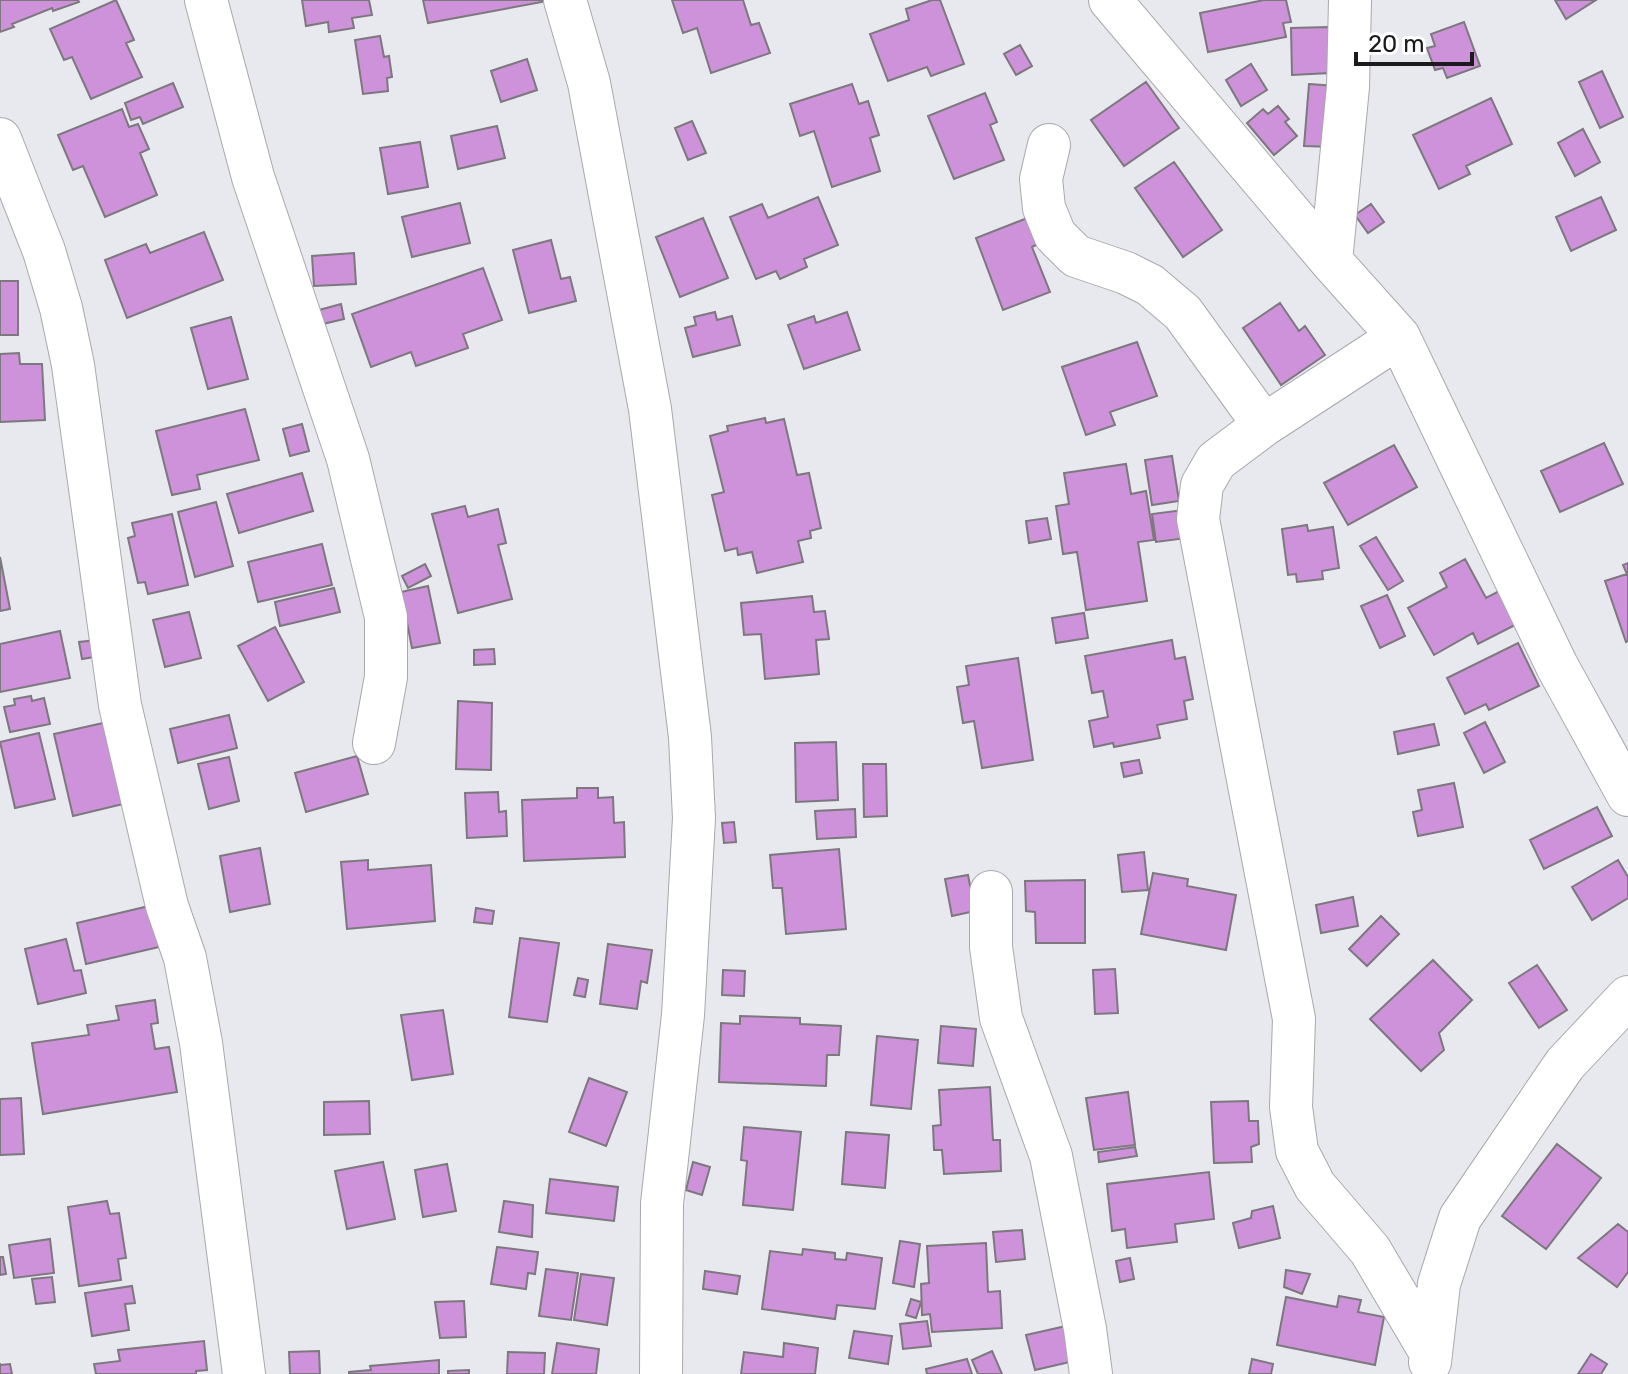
<svg xmlns="http://www.w3.org/2000/svg" width="1628" height="1374" viewBox="0 0 1628 1374" font-family="Rubik,sans-serif">
<style>
.building{fill:#cd92da;stroke:#7c787d;stroke-width:2}
.lines{fill:none;stroke-linecap:round;stroke-linejoin:round}
.street-casing{stroke:#a8a8ae;stroke-width:44}
.street{stroke:#fff;stroke-width:42}
</style>
<rect width="100%" height="100%" fill="#e8e8ef"/>
<!-- building -->
<path class="building" d="M0,0H78L79,2L53,11L52,8L12,24L14,27L0,32Z
M116,0L134,40L126,43L142,77L91,99L72,57L64,60L50,29Z
M302,0H369L372,15L352,18L354,28L329,32L328,22L306,26Z
M423,0H542V2L428,23Z
M672,0H743L751,25L759,23L770,53L711,73L697,28L683,33Z
M932,0H940L964,64L931,76L927,67L888,81L870,34L909,20L906,9Z
M1264,0H1286L1291,22L1283,23L1286,37L1208,52L1200,13Z
M1555,0H1596L1566,19Z
M1464,22L1480,66L1447,78L1443,68L1435,70L1427,48L1435,46L1431,34Z
M1329,27L1330,73L1292,75L1291,28Z
M380,36L384,57L389,56L392,77L387,78L388,91L363,94L355,40Z
M1020,45L1032,66L1016,75L1004,54Z
M527,59L537,90L501,102L491,71Z
M1251,64L1267,90L1241,106L1226,80Z
M1602,71L1623,117L1600,128L1579,82Z
M1146,82L1179,128L1124,166L1091,120Z
M173,83L183,107L143,124L140,117L131,120L125,103Z
M852,84L859,104L868,101L879,135L870,138L880,171L832,187L814,131L800,136L790,104Z
M1309,84L1337,86L1333,147L1304,146Z
M985,93L997,122L990,125L1004,160L954,179L928,116Z
M1491,98L1512,144L1466,166L1470,174L1439,189L1413,135Z
M1278,106L1289,119L1285,122L1297,136L1274,155L1247,123L1263,109L1268,114Z
M122,109L129,127L138,124L149,149L140,153L157,195L105,217L83,166L73,170L58,135Z
M692,121L706,153L688,160L675,128Z
M497,126L505,158L458,169L451,136Z
M1583,129L1600,162L1575,176L1558,143Z
M420,142L428,187L388,194L380,148Z
M1174,162L1222,230L1183,257L1135,188Z
M818,197L838,245L804,259L807,267L780,279L776,271L756,279L730,217L762,204L768,218Z
M1601,197L1616,230L1571,251L1556,217Z
M460,203L470,243L412,257L402,217Z
M1371,204L1384,222L1368,233L1355,215Z
M1030,217L1040,243L1032,247L1050,292L1003,310L976,238Z
M703,218L728,278L680,297L656,237Z
M204,232L223,280L127,318L105,260L146,244L150,253Z
M551,240L561,279L570,277L576,301L529,313L513,250Z
M354,253L356,284L314,286L312,256Z
M483,268L502,320L463,334L468,348L416,366L411,352L371,367L352,314Z
M0,281H18V335H0Z
M1280,303L1299,331L1305,326L1325,355L1281,385L1243,328Z
M341,304L344,319L323,324L319,310Z
M715,312L717,320L732,316L740,345L693,357L685,328L696,325L694,317Z
M847,312L860,350L804,369L788,325L814,316L816,323Z
M231,317L248,379L208,389L191,328Z
M1137,342L1157,396L1110,412L1115,425L1086,435L1062,367Z
M19,353L20,364H42L45,420L0,422V354Z
M245,409L259,460L197,475L200,489L172,495L156,431Z
M765,418L766,423L784,419L797,475L809,473L821,528L810,531L811,538L798,541L803,562L757,573L752,552L738,555L737,548L725,551L712,495L724,492L710,436L728,431L727,426Z
M302,424L309,451L290,456L283,429Z
M1604,443L1623,484L1560,512L1541,471Z
M1394,445L1417,487L1348,525L1324,483Z
M1172,456L1179,501L1152,505L1145,460Z
M1126,464L1131,494L1146,491L1154,540L1138,542L1147,601L1086,610L1077,552L1063,554L1056,506L1069,504L1064,473Z
M302,473L313,511L239,533L227,494Z
M216,502L233,566L195,577L178,512Z
M465,506L468,517L498,509L506,543L498,545L512,599L458,613L432,514Z
M1183,510L1187,538L1156,542L1152,514Z
M172,514L188,585L148,594L145,582L138,583L128,538L135,536L132,523Z
M1047,518L1051,539L1029,543L1026,521Z
M1307,525L1308,531L1333,527L1339,568L1322,571L1323,579L1297,582L1296,574L1288,575L1282,529Z
M1376,537L1403,581L1388,590L1360,546Z
M322,544L332,585L258,602L248,562Z
M0,557L10,609L0,611Z
M1465,559L1486,598L1501,590L1519,623L1478,644L1473,633L1434,655L1408,608L1447,587L1440,573Z
M1628,563V641L1626,642L1605,581L1627,574L1623,565Z
M425,564L431,576L408,588L402,576Z
M428,586L440,643L412,648L401,592Z
M334,588L340,612L280,626L275,602Z
M1387,595L1405,636L1380,648L1361,606Z
M812,596L814,612L825,611L829,639L816,640L819,674L765,679L761,634L744,635L741,603Z
M189,612L201,658L165,667L153,620Z
M1084,613L1088,638L1056,643L1052,618Z
M275,627L304,682L268,701L238,646Z
M60,631L70,678L0,692V644Z
M97,640L100,656L82,659L79,642Z
M1172,640L1175,659L1185,657L1193,699L1184,701L1187,719L1157,725L1160,738L1114,747L1113,743L1094,747L1089,721L1108,717L1103,691L1092,693L1085,656Z
M1518,643L1539,686L1489,710L1486,704L1465,714L1447,678Z
M494,649L495,664L474,665V650Z
M1018,658L1033,760L982,768L974,721L963,723L957,687L969,685L966,666Z
M31,696L32,701L44,698L50,724L10,732L4,707L15,705L14,699Z
M458,701L492,703L491,770L456,769Z
M229,715L237,748L178,763L170,729Z
M1485,722L1505,762L1484,773L1464,733Z
M103,723L123,804L73,816L54,734Z
M1434,724L1439,745L1398,754L1394,732Z
M39,733L55,799L15,808L0,742Z
M836,742L838,800L796,802L795,743Z
M357,756L368,794L306,812L295,773Z
M229,757L239,801L209,809L198,764Z
M1139,760L1142,773L1124,777L1121,763Z
M863,764H886L887,816L864,817Z
M1454,783L1463,827L1418,836L1413,812L1422,810L1418,790Z
M577,788H598V798L613,797L614,823L624,822L625,857L524,861L522,800L577,798Z
M498,792L499,812L506,811L507,836L467,838L465,793Z
M1597,807L1612,836L1544,869L1530,840Z
M855,809L856,837L817,839L815,811Z
M734,822L736,842L724,843L722,823Z
M260,848L270,904L230,912L220,856Z
M839,849L846,929L786,934L782,888H773L770,855Z
M1144,852L1148,890L1122,892L1118,855Z
M368,860V870L431,865L435,921L347,929L341,862Z
M1618,860L1628,877V898L1592,920L1572,887Z
M1153,873L1188,879L1187,886L1236,895L1226,950L1141,934Z
M968,875L975,911L952,916L945,879Z
M1085,880V943H1036L1035,912L1026,911L1025,881Z
M1353,897L1358,926L1321,933L1316,905Z
M149,906L159,947L86,964L77,923Z
M476,908L494,911L492,924L474,922Z
M1381,916L1399,934L1367,966L1349,949Z
M520,938L559,943L547,1022L509,1017Z
M66,939L74,971L81,970L86,993L38,1004L25,949Z
M608,944L652,950L647,983L641,981L637,1009L600,1004Z
M1433,960L1472,1000L1439,1033L1444,1050L1421,1071L1370,1019Z
M1537,965L1567,1010L1539,1028L1509,983Z
M1115,969L1118,1013L1095,1014L1093,970Z
M723,970L745,971L744,996L722,995Z
M578,978L588,980L585,997L574,995Z
M155,1000L158,1023L151,1024L155,1049L169,1047L177,1092L43,1114L32,1043L89,1035L87,1025L119,1020L116,1006Z
M443,1010L453,1074L412,1080L401,1015Z
M740,1016L800,1018V1024L841,1026L839,1055H827L826,1086L719,1082L721,1023L740,1024Z
M941,1026L976,1029L973,1066L938,1063Z
M877,1036L918,1040L911,1109L871,1105Z
M589,1078L627,1092L606,1146L569,1132Z
M990,1087L993,1140H1000L1001,1171L944,1174L942,1150H934L933,1126L941,1125L939,1090Z
M1128,1092L1135,1145L1094,1150L1086,1098Z
M21,1098L24,1154L0,1155V1099Z
M369,1101L370,1134L324,1135V1102Z
M1248,1101L1249,1121H1258L1259,1144L1251,1147L1252,1162L1214,1163L1211,1102Z
M744,1127L801,1132L793,1210L743,1205L747,1161L741,1160Z
M846,1132L889,1135L885,1188L842,1184Z
M1557,1144L1601,1178L1546,1249L1502,1216Z
M1135,1147L1137,1156L1099,1162L1098,1152Z
M383,1162L395,1219L347,1229L335,1171Z
M693,1162L710,1167L702,1195L686,1190Z
M447,1164L456,1211L423,1217L415,1170Z
M1209,1172L1214,1219L1175,1224L1177,1242L1127,1248L1125,1229L1112,1231L1107,1184Z
M550,1179L618,1187L614,1221L546,1213Z
M107,1201L110,1214L119,1213L126,1258L118,1259L121,1280L79,1286L68,1207Z
M504,1201L533,1205L532,1237L499,1232Z
M1273,1206L1280,1238L1239,1248L1233,1223L1251,1218L1252,1211Z
M1618,1224L1628,1232V1272L1617,1287L1578,1258Z
M1022,1230L1025,1259L996,1262L993,1232Z
M50,1239L54,1273L14,1278L9,1245Z
M900,1241L920,1244L914,1287L893,1283Z
M986,1243L988,1292L1000,1291L1002,1328L932,1332L930,1314L922,1315L921,1284L929,1283L927,1246Z
M497,1247L538,1252L535,1274L528,1273L526,1289L491,1284Z
M803,1249L835,1253V1259L846,1260L847,1253L882,1258L875,1309L837,1305L835,1319L762,1309L770,1251L802,1255Z
M0,1257H3L6,1274L0,1275Z
M1130,1258L1134,1279L1120,1282L1116,1261Z
M546,1269L578,1273L571,1320L539,1316Z
M1286,1270L1310,1274L1302,1294L1284,1287Z
M705,1271L740,1276L737,1294L703,1289Z
M581,1274L614,1278L607,1325L574,1320Z
M52,1277L55,1302L36,1304L32,1279Z
M132,1286L135,1303L125,1304L129,1330L92,1336L85,1293Z
M1339,1296L1361,1300L1358,1312L1384,1317L1375,1365L1277,1345L1286,1297L1337,1307Z
M911,1299L921,1302L916,1318L906,1315Z
M464,1301L466,1337L440,1338L435,1302Z
M927,1321L931,1346L903,1349L900,1324Z
M1066,1326L1074,1361L1035,1370L1026,1335Z
M854,1331L892,1336L888,1364L849,1358Z
M204,1341L207,1370L196,1371V1374H96L94,1364L120,1361L118,1350Z
M557,1343L599,1349L596,1374H552Z
M784,1343L818,1348L815,1374H741L744,1352L783,1357Z
M319,1351L320,1374H290L289,1352Z
M992,1351L1002,1374H978L972,1360Z
M508,1352L545,1353L544,1374H507Z
M1591,1354L1607,1364L1601,1374H1578Z
M967,1359L972,1374H927L926,1369Z
M1252,1359L1273,1364L1271,1374H1249Z
M439,1360V1374H349V1372L371,1370L370,1366Z
M0,1363V1365L10,1364L12,1374H0Z
M469,1370V1374H448V1371Z"/>
<g class="lines">
<!-- street casing -->
<g class="street-casing">
<path id="street" d="M206,0L253,177L348,459L386,617V677L374,743
M565,0L589,83L650,409L690,737L694,818L683,1015L662,1204L661,1374
M1110,0L1331,261L1399,337L1557,666L1628,795
M0,139L44,251L61,308L73,365L120,705L167,906L185,958L201,1043L244,1374
M1049,145L1041,179L1044,208L1055,235L1076,256L1126,273L1150,285L1183,313L1264,425
M1331,261L1348,87L1350,0
M1399,337L1264,425L1216,461L1202,485L1198,519L1294,1019L1291,1107L1297,1151L1315,1186L1370,1250L1431,1353
M991,892V947L1001,1018L1051,1156L1085,1329L1091,1374
M1430,1362L1439,1284L1460,1218L1565,1064L1628,997"/>
</g>
<!-- street -->
<use href="#street" class="street"/>
</g>
<!-- scale -->
<path d="M1356 52v12h116v-12" fill="none" stroke="#1b1b1d" stroke-width="4"/>
<text x="1368" y="52" font-size="24" fill="#1b1b1d" stroke="#ffffff" stroke-width="6" paint-order="stroke">20 m</text>
</svg>
